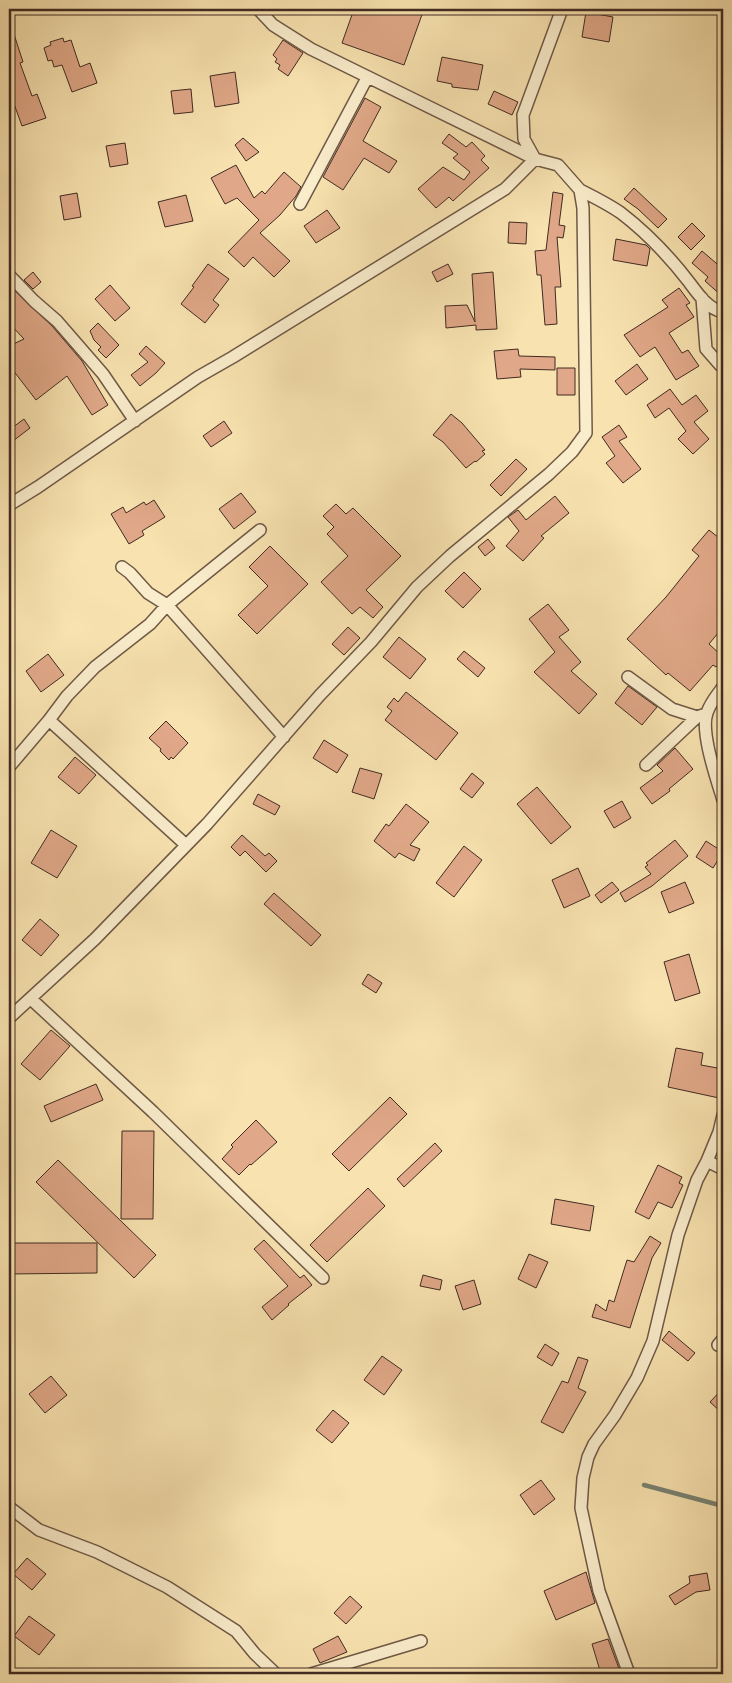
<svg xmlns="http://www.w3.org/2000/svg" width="732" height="1683" viewBox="0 0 732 1683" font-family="'EB Garamond',serif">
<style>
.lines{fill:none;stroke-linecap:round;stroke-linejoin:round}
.stream{stroke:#798373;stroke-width:4.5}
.building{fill:#e0a888;stroke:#412b22}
.street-casing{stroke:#6f5946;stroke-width:14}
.street{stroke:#faedcc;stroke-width:11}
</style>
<rect width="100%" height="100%" fill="#f8e3b0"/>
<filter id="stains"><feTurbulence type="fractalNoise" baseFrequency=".004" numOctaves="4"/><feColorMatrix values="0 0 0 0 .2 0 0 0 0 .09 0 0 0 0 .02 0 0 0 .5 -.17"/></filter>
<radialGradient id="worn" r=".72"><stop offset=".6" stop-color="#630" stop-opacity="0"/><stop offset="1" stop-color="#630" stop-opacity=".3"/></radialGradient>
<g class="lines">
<!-- stream -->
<path class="stream" d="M644,1485L723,1506"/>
</g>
<!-- building -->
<path class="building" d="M354,9H424L404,65L342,43Z
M586,12L613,17L609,42L582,37Z
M11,25L23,62L20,63L32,96L37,94L46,118L22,126L9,90V26Z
M63,38L64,42L71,40L80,67L90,63L97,83L72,92L62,65L54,67L52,60L48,61L44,48L51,45L50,42Z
M283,40L303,53L288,76L278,69L280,65L275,62L277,59L273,55Z
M442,57L483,65L478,90L452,87V84L437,81Z
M235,72L239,103L215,107L210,76Z
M191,89L193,112L174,114L171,91Z
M494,91L518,102L512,115L488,104Z
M365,98L381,107L363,141L397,161L389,173L364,158L343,190L323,177Z
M449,134L466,147L472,142L485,156L481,160L489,168L453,201L449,197L436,208L418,189L443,167L464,180L470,172L453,158L458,154L442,143Z
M243,138L259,152L246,161L235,145Z
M125,143L128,164L110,167L106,146Z
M236,165L254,198L262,191L265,194L284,172L301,187L296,196L280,215L260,233L290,261L274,277L253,257L244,267L228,252L259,220L237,198L225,204L211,178Z
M634,188L667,219L658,228L638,209L624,199Z
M553,192L563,194L559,225L565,226L563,238L557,237L561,287H555L557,324L545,325L541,275H537L535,251L546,250Z
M77,193L81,217L64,220L60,196Z
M186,195L193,221L165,227L158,202Z
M327,210L340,228L316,243L304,226Z
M509,222L527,223L526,244L508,243Z
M692,223L705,236L691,250L678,237Z
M616,239L646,245L650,249L647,266L613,260Z
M702,251L723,269V297L705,281L708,277L692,263Z
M208,264L229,279L213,300L219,305L205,323L181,304L194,287L192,286Z
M448,264L453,274L437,282L432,272Z
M33,272L41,282L33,289L24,280Z
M493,272L497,329L476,330V325L446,328L445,306L467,305L475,322L472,274Z
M110,285L130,308L115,321L95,299Z
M679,288L690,303L686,305L694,317L669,333L682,353L688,350L699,366L676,380L655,347L640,357L624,335L668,307L662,300Z
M13,289L52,326L82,361L108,405L92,415L67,376L36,400L9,365V346L24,339L9,323V293Z
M98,323L119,345L106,358L98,350L101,347L94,340L90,331Z
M146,346L165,363L156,373L140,386L131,375L148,362L139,354Z
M518,349L519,356L555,357V370L520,369L521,377L497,379L494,351Z
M637,364L648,379L626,395L615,381Z
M557,368H575V395H557Z
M670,389L682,405L696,395L708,411L694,422L709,439L693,454L678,439L686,431L669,408L655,418L647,405Z
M451,414L462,423L485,450L482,451L485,454L476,462L475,461L466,468L443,442L433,435Z
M24,419L30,428L13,441L9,435V430Z
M224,421L232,433L211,447L203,436Z
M619,425L627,437L619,441L641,469L623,483L606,463L615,456L602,437Z
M516,459L527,469L501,496L490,485Z
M241,493L256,512L234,529L219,509Z
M555,496L569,513L541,536L544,538L523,561L506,546L519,531L508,517L518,510L526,520Z
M154,500L165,517L142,531L144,535L129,544L111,514L123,507L126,513L144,502L146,505Z
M336,504L346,514L353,508L401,556L366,590L383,607L373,618L360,607L352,614L321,582L348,556L327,534L334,527L323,516Z
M709,530L723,541V627L709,644L723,657V659L716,667L713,665L690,691L668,673L666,675L627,639L666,597L699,556L692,550Z
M488,539L495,548L485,556L478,547Z
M270,546L308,584L257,634L238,615L268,586L249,567Z
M464,572L481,589L463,608L445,591Z
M548,604L569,630L559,637L581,662L571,671L597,694L579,714L534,672L555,652L529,619Z
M348,627L360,638L344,655L332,644Z
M399,637L426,659L410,679L383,657Z
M464,651L485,668L478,677L457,659Z
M48,654L64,675L41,692L26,671Z
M628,686L657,707L642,725L615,703Z
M406,692L458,733L436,760L385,720L392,711L387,707L394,698L398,702Z
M166,721L188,743L173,759L171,757L169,760L160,751L161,749L149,738Z
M324,740L348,755L337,773L313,758Z
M675,748L693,769L669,789L670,791L652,804L640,788L663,771L657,765Z
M75,757L96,775L79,794L58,777Z
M360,768L382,774L374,799L352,792Z
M472,773L484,783L472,798L460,789Z
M537,787L571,827L551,844L517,804Z
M258,794L280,806L275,815L253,804Z
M622,801L631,818L614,828L604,811Z
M406,804L429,822L410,845L420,849L414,861L399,853L395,858L374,841L386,824L389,826Z
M51,830L77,846L57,878L31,863Z
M242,835L265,856L269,853L277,861L266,872L245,851L240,856L231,847Z
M675,840L688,856L652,886L625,902L620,893L651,874L645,867L648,865L646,863Z
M706,841L723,852L713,868L696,857Z
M464,846L482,860L454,897L436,883Z
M578,868L590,896L564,908L552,880Z
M612,882L619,890L601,903L595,895Z
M685,882L694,903L669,913L661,892Z
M274,893L321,935L311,946L264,904Z
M40,919L59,935L41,956L22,940Z
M689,954L700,993L675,1001L664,962Z
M368,974L382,983L376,993L362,984Z
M51,1030L70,1046L40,1080L21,1064Z
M676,1048L703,1053L701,1065L723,1069L719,1098L668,1087Z
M96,1084L103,1100L51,1122L44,1106Z
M390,1097L407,1114L349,1171L332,1154Z
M256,1120L277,1142L251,1165L250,1164L239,1175L222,1159L233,1147L231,1145Z
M122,1131H154L153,1219H121Z
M435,1143L442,1151L404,1187L397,1179Z
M58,1160L156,1255L134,1278L36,1182Z
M658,1165L682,1177L679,1183L683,1185L672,1208L658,1202L649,1219L635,1212Z
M368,1188L385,1206L327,1262L310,1245Z
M555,1199L594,1206L590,1231L551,1224Z
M650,1236L661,1243L652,1258L630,1328L592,1317L596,1304L606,1311L609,1300L614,1302L627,1260L634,1262Z
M264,1240L300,1278L304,1275L312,1285L288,1304L289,1305L272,1320L262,1307L288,1286L254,1249Z
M9,1243H97V1273L9,1274Z
M529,1254L548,1262L536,1288L518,1279Z
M423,1275L442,1280L440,1290L420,1286Z
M474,1280L481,1304L463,1310L455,1286Z
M669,1331L695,1353L688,1361L662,1340Z
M545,1344L559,1353L552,1366L537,1357Z
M382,1356L402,1370L384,1395L364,1380Z
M578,1357L588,1360L578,1388L586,1392L563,1433L541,1422L562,1381L568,1383Z
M51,1376L67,1395L45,1413L29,1394Z
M723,1388V1414L710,1402Z
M333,1410L349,1423L332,1443L316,1430Z
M541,1480L555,1499L534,1515L520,1495Z
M27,1558L46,1574L32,1590L13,1574Z
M586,1572L595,1603L556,1620L544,1591Z
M707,1573L710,1590L696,1592L675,1605L669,1596L690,1583L689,1576Z
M350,1596L362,1607L346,1624L334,1613Z
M29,1616L55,1635L39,1655L14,1636Z
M338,1636L347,1652L320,1663L313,1649Z
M608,1639L621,1674H601L592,1644Z"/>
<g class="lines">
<!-- street casing -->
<g class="street-casing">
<path id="street" d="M580,190C594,197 608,204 621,213C647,233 669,256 689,282C698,294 708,309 723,312
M300,204L367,78
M9,275L34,301L57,321L103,374L135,421
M702,298L706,349L720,365L723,367
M9,505L38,487L198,377L233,357L505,189L535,159L524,139L523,115L562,9
M122,567L130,573L148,593L167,605L284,737
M628,677L672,709L697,717
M723,687C717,695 710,703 707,713C700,732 717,780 723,800
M646,765L697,717L703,715
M9,767L49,720
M186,845L49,720L67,696L95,667L150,624L167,605L260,530
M31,999L153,1112L323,1278
M9,1018L95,939L207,824L320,695L371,642L417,587L450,556L549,474L572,452L586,433L583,208L580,190L558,165L535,159L311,49L273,25L258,9
M707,1161L723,1169
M718,1345L723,1339
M9,1507L39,1530L97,1552L167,1587L236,1631L255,1654L276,1674
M311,1674L421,1641
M629,1674L599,1591L581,1508L583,1478L588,1457L594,1444L615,1415L637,1378L653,1341L678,1235L697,1180L707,1161L719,1132L723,1115"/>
</g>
<!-- street -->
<use href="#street" class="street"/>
</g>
<!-- margin -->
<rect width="732" height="1683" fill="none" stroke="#f8e3b0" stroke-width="30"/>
<rect x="10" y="10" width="712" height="1663" fill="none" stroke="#412b22" stroke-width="2.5"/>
<rect x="15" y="15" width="702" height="1653" fill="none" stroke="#412b22"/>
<rect width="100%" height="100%" filter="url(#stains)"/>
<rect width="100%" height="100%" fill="url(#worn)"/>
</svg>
